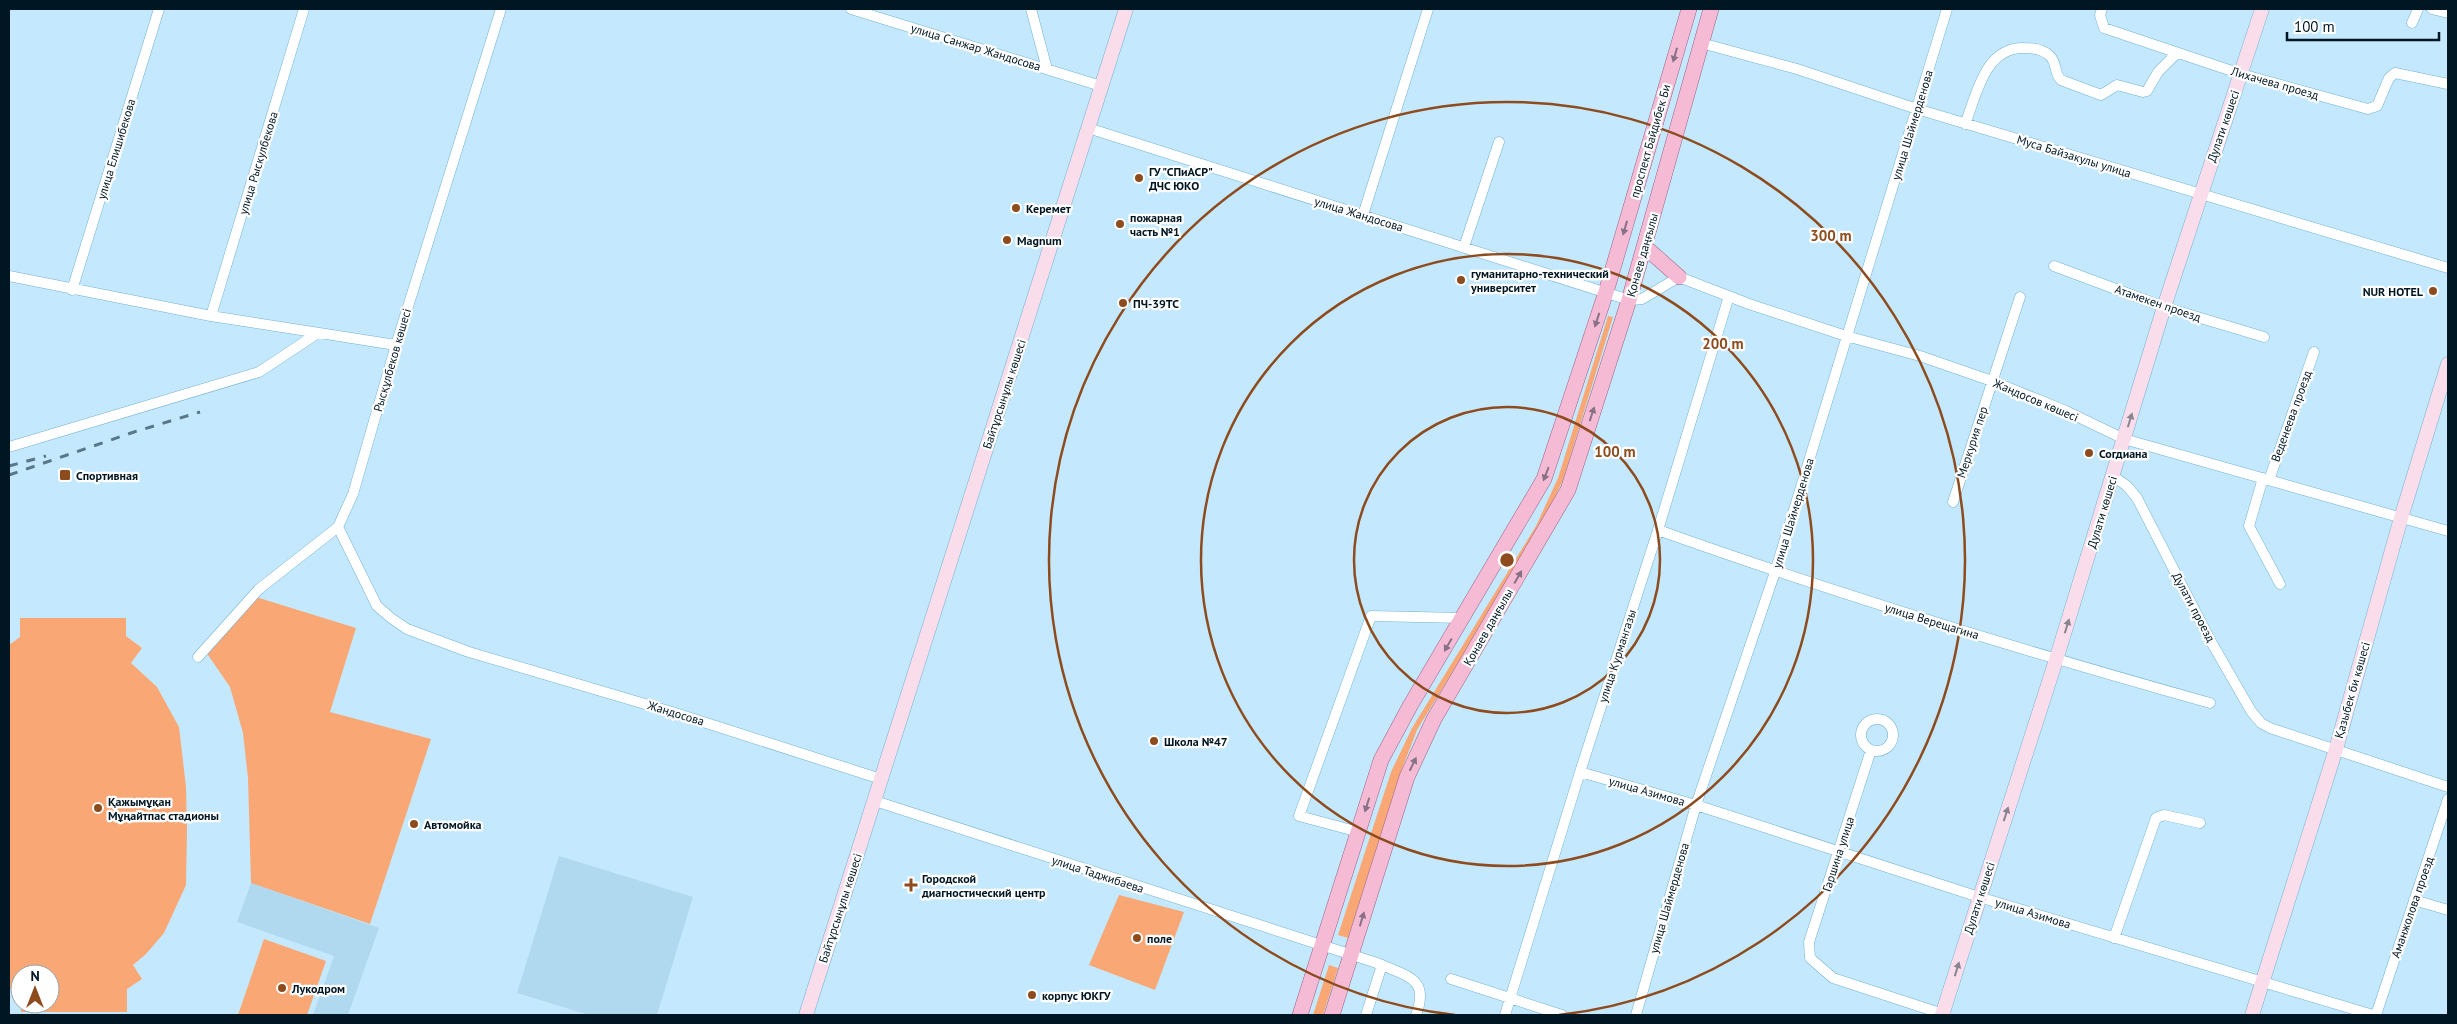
<svg xmlns="http://www.w3.org/2000/svg" width="2457" height="1024" viewBox="0 0 2457 1024" font-family="'PT Sans',sans-serif">
<style>
.built{fill:#b0d9ef}
.green{fill:#f9a775}
.lines{fill:none;stroke-linecap:round;stroke-linejoin:round}
.minor-casing{stroke:#72b2d2;stroke-width:11}
.secondary-casing{stroke:#72b2d2;stroke-width:15}
.primary-casing{stroke:#9b6484;stroke-width:16}
.minor{stroke:#fff;stroke-width:10}
.secondary{stroke:#faddea;stroke-width:14}
.primary{stroke:#f5bbd5;stroke-width:15}
.rail{stroke:#597787;stroke-width:3;stroke-dasharray:9 9;stroke-linecap:butt}
.oneway{fill:#877185}
.oneway2{fill:#8a8490}
.ring{fill:none;stroke:#8e4b1d;stroke-width:2.5}
.poi-dot{fill:#8e4b1d;stroke:#fff;stroke-width:2}
.labels{text-anchor:middle;dominant-baseline:central;stroke-width:4.5;stroke-linejoin:round;paint-order:stroke}
.street-label{font-size:12px;fill:#001723;stroke:#fff}
.poi-label{font-size:12px;font-weight:bold;fill:#001723;stroke:#fff;text-anchor:start}
.centre{fill:#8e4b1d;stroke:#fff;stroke-width:2.5}
.ring-label{font-size:15px;text-anchor:middle;font-weight:bold;fill:#8e4b1d;stroke:#fff;stroke-width:4.5;stroke-linejoin:round;paint-order:stroke}
</style>
<rect width="100%" height="100%" fill="#c4e9fe"/>
<!-- built -->
<path class="built" d="M559,856L693,897L657,1015H589L517,993Z
M251,883L379,928L348,1015H313L334,956L237,922Z"/>
<!-- green -->
<path class="green" d="M1608,316L1613,317L1563,480L1540,528L1417,730L1400,774L1348,938L1338,935L1391,772L1412,728L1536,526L1558,478Z
M256,597L356,628L330,712L431,739L370,924L251,883L248,778L243,733L230,687L206,652Z
M20,618H126V636L142,648L131,663L157,687L179,727L186,787L187,828L186,885L164,933L146,954L133,965L142,979L127,989V1012H21V1004H50V974H20V995L9,988V645L20,637Z
M1119,895L1184,912L1155,990L1089,965Z
M264,939L326,961L307,1015H238Z
M1329,965L1338,968L1323,1015H1313Z"/>
<g class="lines">
<!-- minor casing -->
<g class="minor-casing">
<path id="minor" d="M851,9L1101,86
M1031,9L1047,69
M2102,9L2100,15L2104,28L2241,74L2368,109L2377,106L2389,78L2395,73L2448,84
M2432,9L2448,13
M2412,23L2418,9
M1701,43L1797,69L1917,109L2448,268
M1965,124C1977,94 1985,46 2025,48C2034,48 2044,50 2050,56C2057,63 2054,73 2061,80L2101,95L2117,85L2143,92L2147,91L2158,72L2177,53
M1088,128L1629,300L1642,299L1679,277L1749,304L1846,336L1920,356L1992,381L2066,411L2124,439L2448,531
M1363,215L1428,9
M1464,247L1499,142
M2054,266L2164,307L2264,337
M9,276L211,316L396,345
M72,290L159,9
M211,316L304,9
M9,447L259,372L318,333
M2113,476L2127,486L2137,498L2209,638L2251,711L2261,723L2270,728L2448,787
M2263,478L2249,526L2280,584
M2269,480L2314,352
M1953,502L2020,297
M338,527L377,606L391,618L407,629L469,652L672,712L881,779
M1658,530C1840,595 2024,651 2210,703
M198,657L259,589L338,527L353,494L396,345L501,9
M1861 735a16 16 0 1 1 32 0a16 16 0 1 1-32 0Z
M1871,750L1809,942L1810,958L1833,978L1946,1015
M1580,772L1696,805L1979,897L2373,1015
M875,801L1374,962L1382,965L1366,1015
M1359,832L1299,816L1371,616L1463,618
M2414,900L2448,910
M2114,938L2156,818L2164,815L2200,823
M1382,965C1410,977 1429,980 1416,1015
M1451,979L1562,1015
M1505,1015L1580,772L1658,530L1729,296
M1636,1015L1696,805L1775,572L1947,9
M2376,1015L2448,799"/>
</g>
<!-- secondary casing -->
<g class="secondary-casing">
<path id="secondary" d="M806,1015L1126,9
M1942,1015L2056,660L2164,307L2262,9
M2252,1015L2336,749L2401,518L2448,364"/>
</g>
<!-- primary casing -->
<g class="primary-casing">
<path id="primary" d="M1644,246L1679,277
M1300,1015L1381,760L1410,706L1544,479L1606,292L1689,9
M1332,1015L1407,777L1434,719L1568,490L1629,300L1711,9"/>
</g>
<!-- minor -->
<use href="#minor" class="minor"/>
<!-- secondary -->
<use href="#secondary" class="secondary"/>
<!-- primary -->
<use href="#primary" class="primary"/>
<!-- rail -->
<path class="rail" d="M9,466L46,456
M9,475L134,432L200,412"/>
</g>
<!-- one-way arrows -->
<defs><path id="oneway-solid" d="M-6-.8H1V-3.2L6.5 0L1 3.2V.8H-6Z" transform="scale(1.25)"/></defs>
<g class="oneway">
<use href="#oneway-solid" transform="translate(1675 55) rotate(106)"/>
<use href="#oneway-solid" transform="translate(1625 228) rotate(106)"/>
<use href="#oneway-solid" transform="translate(1597 320) rotate(108)"/>
<use href="#oneway-solid" transform="translate(1592 414) rotate(-72)"/>
<use href="#oneway-solid" transform="translate(1546 474) rotate(111)"/>
<use href="#oneway-solid" transform="translate(1518 577) rotate(-60)"/>
<use href="#oneway-solid" transform="translate(1448 645) rotate(120)"/>
<use href="#oneway-solid" transform="translate(1413 764) rotate(-64)"/>
<use href="#oneway-solid" transform="translate(1367 805) rotate(107)"/>
<use href="#oneway-solid" transform="translate(1362 919) rotate(-73)"/>
</g>
<g class="oneway2">
<use href="#oneway-solid" transform="translate(2130 420) rotate(-73)"/>
<use href="#oneway-solid" transform="translate(2067 626) rotate(-73)"/>
<use href="#oneway-solid" transform="translate(2006 814) rotate(-72)"/>
<use href="#oneway-solid" transform="translate(1957 969) rotate(-73)"/>
</g>
<!-- distance rings -->
<g class="ring">
<circle cx="1507" cy="560" r="153"/>
<circle cx="1507" cy="560" r="306"/>
<path d="M1455 1015A458 458 0 1 1 1559 1015"/>
</g>
<!-- markers -->
<g class="poi-dot">
<circle cx="1139" cy="178" r="5"/>
<circle cx="1016" cy="208" r="5"/>
<circle cx="1120" cy="224" r="5"/>
<circle cx="1007" cy="240" r="5"/>
<circle cx="1461" cy="280" r="5"/>
<circle cx="2433" cy="291" r="5"/>
<circle cx="1123" cy="303" r="5"/>
<circle cx="2089" cy="453" r="5"/>
<rect x="59" y="469" width="12" height="12" rx="2.5"/>
<circle cx="1154" cy="741" r="5"/>
<circle cx="98" cy="808" r="5"/>
<circle cx="414" cy="824" r="5"/>
<path d="M908.5 877.5h5v5h5v5h-5v5h-5v-5h-5v-5h5z"/>
<circle cx="1137" cy="938" r="5"/>
<circle cx="282" cy="988" r="5"/>
<circle cx="1032" cy="995" r="5"/>
</g>
<g class="labels">
<!-- street labels -->
<g class="street-label">
<text transform="translate(976 47) rotate(17)">улица Санжар Жандосова</text>
<text transform="translate(2275 83) rotate(16)">Лихачева проезд</text>
<text transform="translate(1912 125) rotate(-73)">улица Шаймерденова</text>
<text transform="translate(2223 126) rotate(-71)">Дулати көшесі</text>
<text transform="translate(1650 141) rotate(-74)">проспект Байдибек Би</text>
<text transform="translate(116 149) rotate(-73)">улица Елишибекова</text>
<text transform="translate(2074 156) rotate(17)">Муса Байзакулы улица</text>
<text transform="translate(258 163) rotate(-73)">улица Рыскулбекова</text>
<text transform="translate(1359 214) rotate(17)">улица Жандосова</text>
<text transform="translate(1642 255) rotate(-74)">Қонаев даңғылы</text>
<text transform="translate(2158 303) rotate(19)">Атамекен проезд</text>
<text transform="translate(392 360) rotate(-74)">Рысқұлбеков көшесі</text>
<text transform="translate(1004 394) rotate(-72)">Байтұрсынұлы көшесі</text>
<text transform="translate(2036 400) rotate(23)">Жандосов көшесі</text>
<text transform="translate(2291 416) rotate(-70)">Веденеева проезд</text>
<text transform="translate(1972 442) rotate(-72)">Меркурия пер</text>
<text transform="translate(2102 512) rotate(-73)">Дулати көшесі</text>
<text transform="translate(1793 513) rotate(-73)">улица Шаймерденова</text>
<text transform="translate(2194 607) rotate(62)">Дулати проезд</text>
<text transform="translate(1932 621) rotate(17)">улица Верещагина</text>
<text transform="translate(1488 627) rotate(-60)">Қонаев даңғылы</text>
<text transform="translate(1617 656) rotate(-72)">улица Курмангазы</text>
<text transform="translate(2352 690) rotate(-74)">Қазыбек би көшесі</text>
<text transform="translate(676 713) rotate(17)">Жандосова</text>
<text transform="translate(1647 791) rotate(16)">улица Азимова</text>
<text transform="translate(1838 854) rotate(-72)">Гаршина улица</text>
<text transform="translate(1098 874) rotate(18)">улица Таджибаева</text>
<text transform="translate(1669 898) rotate(-74)">улица Шаймерденова</text>
<text transform="translate(1979 898) rotate(-72)">Дулати көшесі</text>
<text transform="translate(2412 907) rotate(-71)">Аманжолова проезд</text>
<text transform="translate(840 908) rotate(-72)">Байтұрсынұлы көшесі</text>
<text transform="translate(2033 913) rotate(17)">улица Азимова</text>
</g>
<!-- poi labels -->
<g class="poi-label">
<text x="1149" y="171">ГУ "СПиАСР"<tspan x="1149" dy="14">ДЧС ЮКО</tspan></text>
<text x="1026" y="208">Керемет</text>
<text x="1130" y="217">пожарная<tspan x="1130" dy="14">часть №1</tspan></text>
<text x="1017" y="240">Magnum</text>
<text x="1471" y="273">гуманитарно-технический<tspan x="1471" dy="14">университет</tspan></text>
<text x="2423" y="291" text-anchor="end">NUR HOTEL</text>
<text x="1133" y="303">ПЧ-39ТС</text>
<text x="2099" y="453">Согдиана</text>
<text x="76" y="475">Спортивная</text>
<text x="1164" y="741">Школа №47</text>
<text x="108" y="801">Қажымұқан<tspan x="108" dy="14">Мұңайтпас стадионы</tspan></text>
<text x="424" y="824">Автомойка</text>
<text x="922" y="878">Городской<tspan x="922" dy="14">диагностический центр</tspan></text>
<text x="1147" y="938">поле</text>
<text x="292" y="988">Лукодром</text>
<text x="1042" y="995">корпус ЮКГУ</text>
</g>
</g>
<circle cx="1507" cy="560" r="8" class="centre"/>
<g class="ring-label">
<text x="1831" y="241">300 m</text>
<text x="1723" y="349">200 m</text>
<text x="1615" y="457">100 m</text>
</g>
<!-- border -->
<rect width="2457" height="1024" fill="none" stroke="#001723" stroke-width="20"/>
<!-- north arrow -->
<g transform="translate(35 989)"><circle r="24" fill="#ffffff" stroke="#99a2a7"/>
<path d="M0-4L9 19L0 12L-9 19Z" fill="#8e4b1d"/>
<text y="-8" font-size="14" font-weight="bold" text-anchor="middle" fill="#001723">N</text>
</g>
<!-- scale -->
<path d="M2287 32v8h152v-8" fill="none" stroke="#001723" stroke-width="2.5"/>
<text x="2294" y="32" font-size="15" fill="#001723" stroke="#ffffff" stroke-width="4" paint-order="stroke">100 m</text>
</svg>
